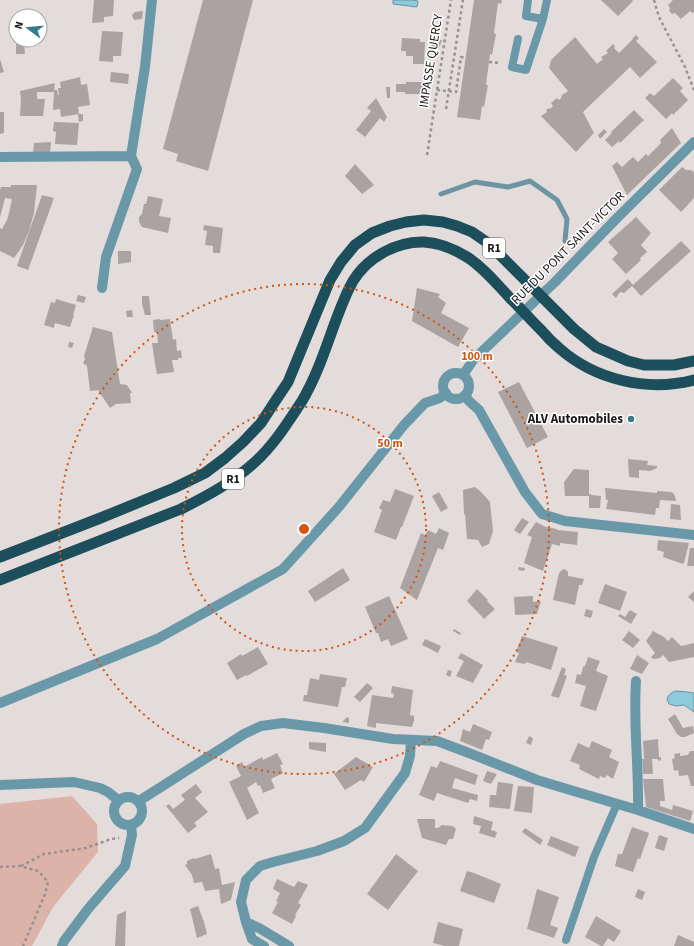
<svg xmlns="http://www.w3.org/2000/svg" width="694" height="946" viewBox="0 0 694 946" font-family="'Source Sans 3',sans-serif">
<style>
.green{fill:#dcb3a8}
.water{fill:#8ec9dc;stroke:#6c94a2}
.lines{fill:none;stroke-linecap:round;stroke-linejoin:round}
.stream{stroke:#6c94a2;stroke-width:5}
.building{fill:#aaa3a1}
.path{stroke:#989190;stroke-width:2.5;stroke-dasharray:3 3;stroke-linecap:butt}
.service{stroke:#6999a9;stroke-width:8}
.minor{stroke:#6999a9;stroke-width:10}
.trunk{stroke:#1c4e5c;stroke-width:11}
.ring{fill:none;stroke:#d4530d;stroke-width:2;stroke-dasharray:2 4}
.poi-dot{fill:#3a7a8d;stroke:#fff;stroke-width:1.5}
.labels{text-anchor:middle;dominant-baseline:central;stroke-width:3;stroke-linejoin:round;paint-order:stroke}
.shield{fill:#fff;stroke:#605e5e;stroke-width:1}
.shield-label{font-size:12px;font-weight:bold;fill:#1c1919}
.street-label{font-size:13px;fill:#1c1919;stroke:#fff}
.poi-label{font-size:13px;font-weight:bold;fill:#1c1919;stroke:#fff;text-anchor:end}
.centre{fill:#d4530d;stroke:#fff;stroke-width:2}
.ring-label{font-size:12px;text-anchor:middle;font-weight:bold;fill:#d4530d;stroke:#fff;stroke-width:3;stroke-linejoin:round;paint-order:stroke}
</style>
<rect width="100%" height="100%" fill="#e4dcda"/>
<!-- green -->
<path class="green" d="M72,796L97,824L98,852L53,907L32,946H0V804Z"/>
<!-- water -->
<path class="water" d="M393,0H412L418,1L417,7L393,4Z
M675,691L688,692L694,693V712L684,705L676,706L669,704L667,699C668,695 671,693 675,691Z"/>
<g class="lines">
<!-- stream -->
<path class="stream" d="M441,194L475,182L508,187L530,181L557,200L567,219L565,241"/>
</g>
<!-- building -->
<path class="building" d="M94,0H114L113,16L104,17V22L92,23Z
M203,0H253L208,171L176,161L178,154L163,149Z
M474,0H502L501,4L498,3L494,33L496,34L492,55L490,54L486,85H488L484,107L482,106L480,120L457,117Z
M601,0H632L633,1L618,16Z
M673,0H694V12L692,13L690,11L681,19L675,13L672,14L670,12L669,10L670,8L668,5Z
M143,11L142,19L134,20L132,15L135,12Z
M102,31L123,32L121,56H113V62L99,61Z
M636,35L639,38L636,41L657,62L640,78L630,67L583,112L594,133L576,152L541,116L547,112L546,110L549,108L550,109L553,106L551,103L557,98L559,100L562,97L561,96L564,93V94L568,91L549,68L551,60L575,37L597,64L603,59L601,57L608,53L606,51L613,44L615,47L614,48L619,53L633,39H632Z
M402,38L420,39V42H425L424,64H413V56H406V51H401Z
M433,40H442L439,48L432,47Z
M16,44H24L25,54H16Z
M0,59L4,72L0,73Z
M111,72L129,74L128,84L110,82Z
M80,77L81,85L87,84L90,105L78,107L79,114L61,117L60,109L53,110L54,92H37V98L38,99H45L43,116H20L21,99L20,91L55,83L54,90H57L58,95H59L58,88H61L60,82Z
M673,78L683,88L680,91L688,100L673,115L672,113L666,119L645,98L650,93L654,96Z
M406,82H427V94H405V92H396V84H406Z
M386,87H390V98H387Z
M376,98L387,117L384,122L380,118L365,137L356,130L371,111L367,108Z
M634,110L644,120L620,143L619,141L612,147L605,140L612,133L611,132Z
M0,112H4V133L0,134Z
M78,114H83V121L79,122Z
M54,122L79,123L77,145L55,144L56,132L53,131Z
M672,128L681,143L627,195L612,166L617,162L622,167L633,157L638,162L646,154L648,156L661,143L660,140Z
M604,129L607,132L600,139L598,135Z
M51,142L50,153L33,154L34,143Z
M355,164L374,185L362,194L345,176Z
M682,167L686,170H691L694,172V198L681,212L659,190Z
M11,185H37L34,213L29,231L23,245L14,258L0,251V228L2,229L7,220L9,213L12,199L5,198L0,217V190L1,187H11Z
M42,195L54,198L28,270L17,266Z
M148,196L163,199L159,216L171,218L168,233L142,227L139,222V217L142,214L144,204H146Z
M636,217L651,233L641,245L647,252L640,258L641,260L626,274L612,259L618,253L608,242Z
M204,225L223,228L220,253H213V246L205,245L207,231L203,230Z
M681,241L691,251L641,296L632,286L624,293L621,292L619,293L616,298L612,294L628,279L633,285Z
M118,251H131V262L118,264Z
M417,288L440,294L438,297L446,303L441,313L469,328L458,347L412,321Z
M78,295L86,297L84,303L76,301Z
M142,296H149L151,315H145L142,304Z
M56,299L76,305L73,315H74L70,327L55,323L54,328L44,325L51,302L55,303Z
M132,310L133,317H127L126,311Z
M160,319V320L170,319L173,340L176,339L177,351L181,350L182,358H178V360H172L174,372L157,374L155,364L152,343H158L157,332H154L153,320Z
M93,327L112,332L120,384L127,385L132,393H130L131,403L116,404L110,408L98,390L90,391L87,366L83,363L85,359L84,356Z
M69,342L74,343L72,348L68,347Z
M519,382L548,437L527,448L498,392Z
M628,459L648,461L647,465L657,466V468L650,471L639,470V478L629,477Z
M574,469L589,470V494H591V495L601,496L600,508H589V496H565L564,482Z
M475,487L481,492L490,502L493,531L489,544L482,547L478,540L467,539L465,514L464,515L463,490Z
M605,488L657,493V491L671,492L673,493L675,496L676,501L660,500L659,508H656L655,515L606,509L608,500H606Z
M395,489L414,496L402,527H401L396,540L374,532L382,510L379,508L383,500L390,502Z
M439,492L448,508L441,512L432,496Z
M671,504L680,505L681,520L670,519Z
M522,518L529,522L520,534L514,530Z
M536,522L546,527L557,529V530L578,532L577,545L560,543V546L552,544L543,571L524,563L532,537L527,535Z
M439,528L449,533L443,550L438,548L417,600L400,588L421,533L425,535L428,530L436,534Z
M658,540L689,543L684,563L683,564L663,557L664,552L657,550Z
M690,548H694V566H687Z
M519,567L525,568L524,571L518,570Z
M343,568L350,580L315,602L308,591Z
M565,569L568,572V576L584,579L582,585H579L575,605L553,600L559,573L562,570Z
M605,584L627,592L620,611L598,603Z
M477,589L488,600L487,601L495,609L484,619L467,601Z
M694,591V602L688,597Z
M389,596L408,639L391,646L388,639L381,642L378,633H376L365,607Z
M533,596V602L541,601L537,614L515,615L514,597Z
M586,609L593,611L591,618L584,616Z
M630,610L637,614L631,624L618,616L620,614L625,617Z
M454,629L461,633L460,635L453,631Z
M629,631L640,640L633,648L622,640Z
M653,631L664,637L668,641L672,637L681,646L694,643V657L669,662L663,655L660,658L653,659L651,657L655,653L646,641Z
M522,636L558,647L551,670L526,662L525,664L515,662L519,653L516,652Z
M425,639L441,646L438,653L422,645Z
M258,647L268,664L247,676L246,675L237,680L227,663L241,654L242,656Z
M461,653L483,665L473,683L456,676L464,661L458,658Z
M637,655L649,663L642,674L630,669Z
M588,657L600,661L596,671L608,676L596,711L580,706L586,686L575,683L577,674L581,675L583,667L585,666Z
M562,667L566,669L564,675L567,676L559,698L551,696Z
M448,670L452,671L450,677L446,675Z
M320,674L347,678L345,687H342L338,707L303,701L304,695H307L310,678L319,680Z
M367,683L373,688L360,702L354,697Z
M392,686L413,690L410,715L414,716V721L412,727L376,723V728L367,726L372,695L393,698L394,694L391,693Z
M675,714L683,728L693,726L694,733L685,737H681L677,734L668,719Z
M347,717L349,718V723L342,722Z
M473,724L492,732L489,740L486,739L482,750L460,741L463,729L470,732Z
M529,736L533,738L531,745L526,743Z
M658,739L659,757H661V760L659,761L657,759H652L653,774H643L642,759H644L643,741Z
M592,741L612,750L609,757L619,762L613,779L607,775L605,778L600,776L599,779L579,769L580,765L570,761L578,743L589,748Z
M309,742L326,743V752L309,749Z
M690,751H694V786H691L688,775L679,776L678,770L674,771L672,759L675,758L674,754L680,753V756L688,755Z
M277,753L283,764L280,765L283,773L271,779L275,788L263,793L260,785L258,786L256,782L247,788L259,813L247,820L229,782L241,776L236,766L242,762L244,767L262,757L263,760Z
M356,757L373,767L364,782L361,780L345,790L334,774Z
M440,761L478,775L475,785L455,778L452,788L478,795L477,801L470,799L468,803L437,793L434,801L419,795L431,766L437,768Z
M487,771L497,774L491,784L483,781Z
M643,779H663L665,801H660V806L672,810L673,805L693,811L690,821L646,807Z
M498,782L513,784L510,809L489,807L490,795H496Z
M196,784L202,792L195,798L208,812L194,823L197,826L188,833L166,806L169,804L173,809L185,800L181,795Z
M518,786L534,787L532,813L514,811Z
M474,816L493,822L491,830L497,832L495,838L479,833L481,826L473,824Z
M417,819H435V828H438L442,825L453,826L456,829L453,839H449L446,845L422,838Z
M632,827L649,833L640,859L638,858L633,872L615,866L618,854H622Z
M525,828L543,840L540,845L522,832Z
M659,835L668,838L664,851L655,848Z
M551,836L579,847L575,857L547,845Z
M211,854L215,869L219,868L222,885L235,882L231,900L221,904L219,889L205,891L202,882L194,883L192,875L185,865L187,864V861L194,858L195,859Z
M396,854L418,871L388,910L367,894Z
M467,871L474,873L501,884L494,903L460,891Z
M277,879L294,887L298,881L308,885L298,903L301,905L295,915L296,916L292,924L272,913L278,902L276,901L280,893L273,889Z
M537,889L559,897L550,925L558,928L554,938L527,929Z
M638,889L645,892L642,900L635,897Z
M198,906L204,922L207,934L197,938L190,909Z
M126,911L125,946H115L117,915Z
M596,916L621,931L614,942L608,938L603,946H601L585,937Z
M438,922L463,929L459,946H445L433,943Z
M678,935L694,942V946H674Z"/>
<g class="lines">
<!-- path -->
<path class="path" d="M654,0L659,17L685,67L694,90
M489,62L501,63
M437,90L456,92L461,57L466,58
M446,109L463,0
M427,155L451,0
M21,866L44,854L86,848L111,839L119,838
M0,867L20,866L38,871L48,882L45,894L23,946"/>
<!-- service -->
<path class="service" d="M528,0L526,16L543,19L547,0
M518,39L512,67L526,70L543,19
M566,940L594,857L617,804"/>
<!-- minor -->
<path class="minor" d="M0,157L131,156L145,67L152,0
M102,288L106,257L137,169L131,156
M443 386a13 13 0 1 1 26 0a13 13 0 1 1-26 0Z
M463,375L474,359L555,282L617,218L694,142
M465,395L469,401L479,410L525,492L542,514L565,521L694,535
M636,681C633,724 639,767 638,810
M0,703L157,639L283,569L338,508L404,425L425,403L440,398L446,393
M0,785L74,782L100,788L108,792L118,800
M114 811a14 14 0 1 1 28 0a14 14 0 1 1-28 0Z
M139,801L244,734L261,726L283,723L324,728L393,739L437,741L469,753L537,780L577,792L638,810L694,829
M246,922L259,928L289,946
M62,946L64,941L88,909L125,866L132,835L131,825
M264,946L252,939L246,922L241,902L246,880L260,866L273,862L317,851L344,841L365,828L405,773L410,756L411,740"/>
<!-- trunk -->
<path class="trunk" d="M0,557L98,519L174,488L205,473L225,458L243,442L261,423L274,403L288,382L330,280L341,262L355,245L372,233L390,226L406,222L424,220L443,222L457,226L472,232L488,243L574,329L596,347L628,361L644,365H674L694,361
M0,580L181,509C207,496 233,482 255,462C274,445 288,422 302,401C317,376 326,347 336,320C341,307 346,293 353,281C367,258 396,241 424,242C439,243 454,249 467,257C483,267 497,284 510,298C521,309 531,320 542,331C547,337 553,343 559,348C595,380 647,392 694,380"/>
</g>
<!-- distance rings -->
<g class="ring">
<circle cx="304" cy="529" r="122"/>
<circle cx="304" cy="529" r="245"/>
</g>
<!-- markers -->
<circle class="poi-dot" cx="631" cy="419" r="4"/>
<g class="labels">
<!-- shield labels -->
<g class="shield">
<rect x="483" y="238" width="22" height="20" rx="3"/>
<rect x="222" y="469" width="22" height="20" rx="3"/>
</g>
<g class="shield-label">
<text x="494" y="248">R1</text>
<text x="233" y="479">R1</text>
</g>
<!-- street labels -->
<g class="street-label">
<text transform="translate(431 61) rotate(-81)">IMPASSE QUERCY</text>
<text transform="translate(568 248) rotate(-45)">RUE DU PONT SAINT-VICTOR</text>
</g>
<!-- poi labels -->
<g class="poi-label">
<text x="623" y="419">ALV Automobiles</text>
</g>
</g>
<circle cx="304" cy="529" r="6" class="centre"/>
<g class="ring-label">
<text x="477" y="360">100 m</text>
<text x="390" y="447">50 m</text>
</g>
<!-- north arrow -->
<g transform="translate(28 28) rotate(286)"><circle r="19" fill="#ffffff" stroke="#a4a3a3"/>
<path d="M0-3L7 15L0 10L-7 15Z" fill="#3a7a8d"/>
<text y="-6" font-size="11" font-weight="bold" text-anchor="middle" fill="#1c1919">N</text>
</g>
</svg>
